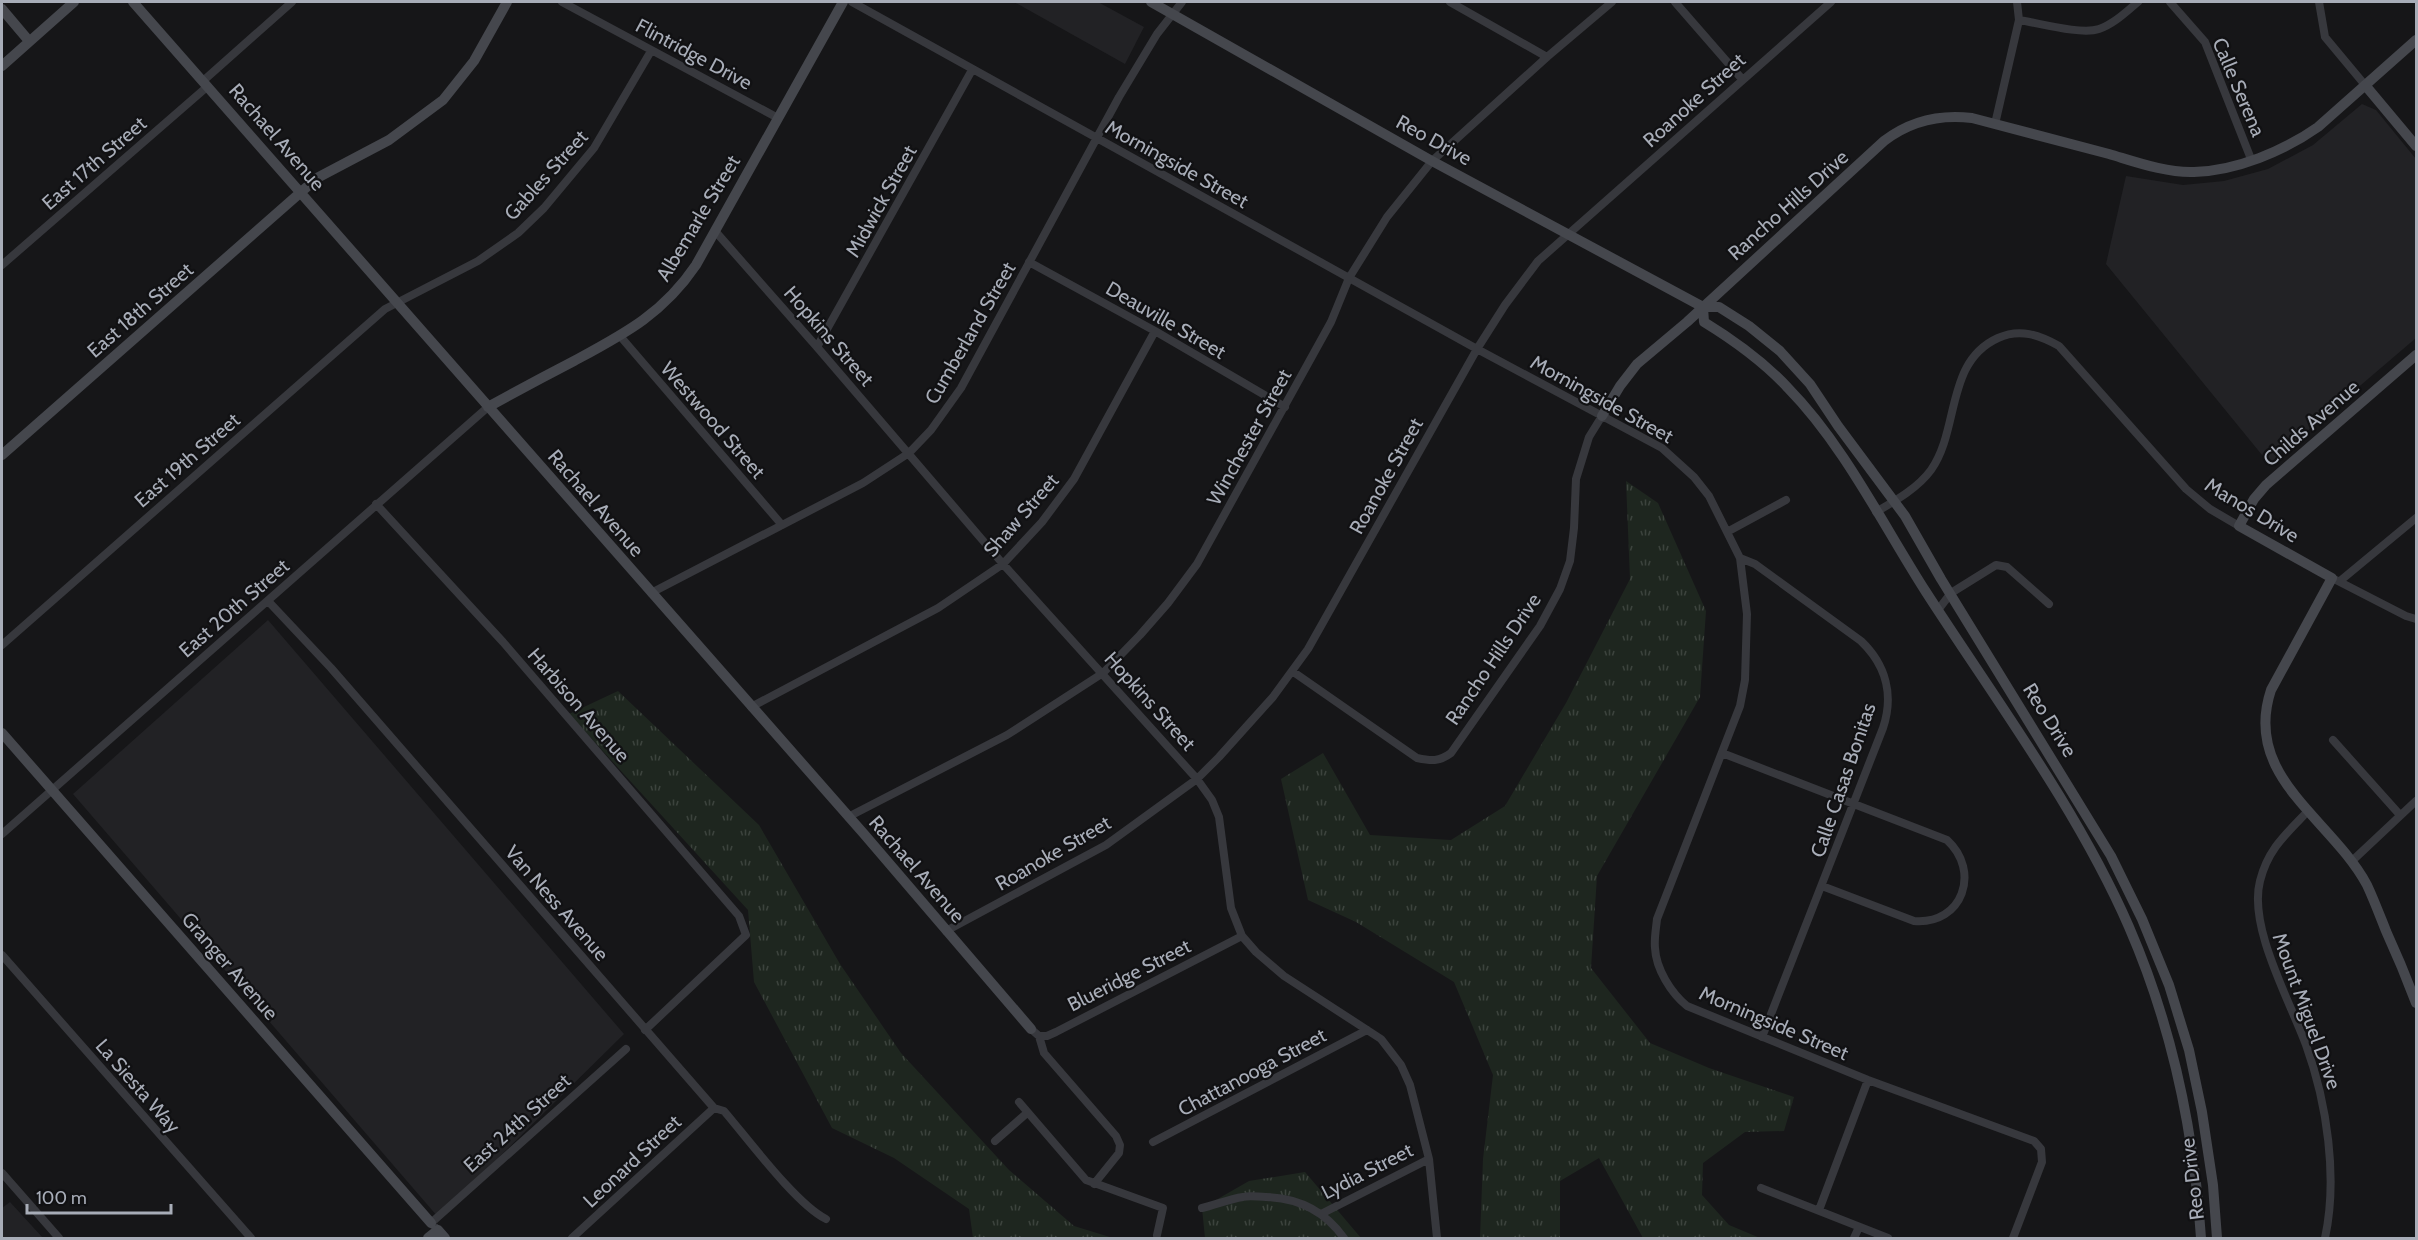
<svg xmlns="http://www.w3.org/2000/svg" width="2418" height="1240" viewBox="0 0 2418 1240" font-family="Cabin,sans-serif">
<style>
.built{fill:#222225}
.grass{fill:url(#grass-tufts)}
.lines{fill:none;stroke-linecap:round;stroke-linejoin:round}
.street{stroke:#37383d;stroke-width:8}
.secondary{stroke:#45474d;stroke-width:10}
.labels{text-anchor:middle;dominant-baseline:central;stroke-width:4.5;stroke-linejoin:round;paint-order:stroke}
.street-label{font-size:20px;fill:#a8adb8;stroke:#111113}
</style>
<defs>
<pattern id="grass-tufts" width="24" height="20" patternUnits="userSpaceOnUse" patternTransform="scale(1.5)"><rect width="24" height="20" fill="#1e261f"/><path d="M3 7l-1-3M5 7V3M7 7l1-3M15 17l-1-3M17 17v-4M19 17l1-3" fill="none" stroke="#3c433d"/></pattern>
</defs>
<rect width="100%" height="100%" fill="#161618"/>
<!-- built -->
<path class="built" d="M1014,2H1098L1144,27L1125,64Z
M2362,104L2376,110L2416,159V338L2279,455L2271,466L2106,264L2126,176L2183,185L2224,181L2268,169L2313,145Z
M268,620L624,1034L438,1217L73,794Z
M10,1202L43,1238H2V1208Z"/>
<!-- grass -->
<path class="grass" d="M1626,481L1658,503L1706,611L1700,697L1597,876L1591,968L1650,1043L1709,1068L1794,1097L1784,1131L1745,1132L1703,1163L1702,1195L1729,1225L1760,1238H1643L1599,1158L1560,1181V1238H1480L1483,1159L1493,1075L1454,982L1356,922L1308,900L1281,779L1323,753L1370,835L1451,840L1505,806L1566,703L1630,579Z
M618,691L759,825L840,964L901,1053L1009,1170L1074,1226L1113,1238H973L969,1209L894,1158L832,1128L754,982L748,910L569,714Z
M1305,1172L1361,1238H1205L1202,1208L1249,1181Z"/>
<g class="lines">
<!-- street -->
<path class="street" d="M562,2L778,118
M852,2L1477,349L1662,448L1694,477L1709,496L1740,558L1747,614L1745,680L1740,706L1657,919C1656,929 1654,939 1655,948C1656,969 1671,993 1687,1006L1868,1080L2034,1141L2041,1149L2042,1162L2013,1238
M1450,2L1547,57
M1675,2L1742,79
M2170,2L2205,42L2251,159
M2319,2L2325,37L2365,85
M2019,20C2039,23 2081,35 2099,29C2114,24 2127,11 2138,2
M203,81L292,2
M1995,124L2019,20L2017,2
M715,231L817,347L1003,564L1197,779L1212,800L1219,817L1231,908L1242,936L1256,952L1284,976L1381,1039L1401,1065L1410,1085L1429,1159L1437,1238
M1029,262L1155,331L1285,407
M2,265L208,86
M620,336L782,525
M817,347L972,70
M376,504L503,642L739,916L746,935L645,1030
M1876,512C1895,501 1918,488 1931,470C1960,429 1945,362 1998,338C2020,328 2039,335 2059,346L2186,489L2210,509L2239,526
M1727,532L1786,500
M1740,558L1755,564L1861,641C1886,665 1894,695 1883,728L1762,1037
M2336,580L2406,616L2416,619
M2340,581L2416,518
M651,593L863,483L909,453L931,430L961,388L1119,97L1157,34L1182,2
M268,601L331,668L714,1108L724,1111C748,1139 796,1204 826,1219
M1938,610L1951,593L1996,565L2007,567L2049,604
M2,645L385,309L478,261L518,233L544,208L594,148L651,51
M1292,671L1417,758C1431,761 1439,762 1451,753L1540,626L1560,589L1570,561L1574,528L1576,479L1589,437L1602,416
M751,707L938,608L1003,564L1042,522L1074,479L1155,331
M2333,740L2400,815
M1722,753L1947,840C1981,871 1963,925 1914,921L1822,886
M2308,811C2286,834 2268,849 2260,881C2248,927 2290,1001 2306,1045C2327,1103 2338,1178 2325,1238
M848,817L1007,735L1103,673L1140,635L1168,603L1197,564L1331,322L1349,278L1387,217L1432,161L1547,57L1612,2
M2,834L488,407
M2352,861L2416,801
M946,931L1106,845L1197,779L1219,757L1273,697L1308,649L1477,349L1505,305L1538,261L1831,2
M2,955L251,1238
M1031,1029L1039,1036H1047L1056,1032L1242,936
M1039,1036L1044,1053L1116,1136L1120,1145L1119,1153L1094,1184
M1019,1102L1086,1180L1163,1208L1157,1235
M995,1141L1027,1113
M1153,1142L1367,1030
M2,1173L59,1238
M1761,1188L1888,1238
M1202,1208C1215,1205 1229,1199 1243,1197C1250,1195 1258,1197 1266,1197C1299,1198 1325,1211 1344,1238
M1819,1210L1868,1080
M1321,1214L1429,1159
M435,1227L431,1223L626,1049
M572,1238L714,1108
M1854,1238L1859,1227"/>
<!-- secondary -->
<path class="secondary" d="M133,2L864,834L1031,1029
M1151,2L1432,161L1703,307H1719L1749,326L1780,351L1810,384L1838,426L1905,516L1941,579L2111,856L2142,919L2169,985L2189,1050L2202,1112L2213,1185L2217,1238
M2,9L29,41
M2,66L74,2
M2365,85L2416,146
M1703,307L1704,322C1735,341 1763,361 1788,388C1844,445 1883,525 1926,592C1995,699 2078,810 2129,927C2172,1026 2194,1131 2201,1238
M2416,355L2266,485L2254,499L2239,526L2332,578L2271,690C2242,777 2331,818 2367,885C2374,900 2380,916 2386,931C2397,955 2407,979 2416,1003
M488,407C517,391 545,376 574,361C624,334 663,314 696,265L843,2
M1602,416L1620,386L1637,364L1687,322L1884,141C1910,121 1939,114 1972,118C2018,130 2064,142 2109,154C2136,162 2166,173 2194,172C2236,171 2284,151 2318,127L2416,40
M2,455L317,178L389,140L443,100L474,61L507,2
M2,733L431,1223
M428,1238L438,1230L445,1238"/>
</g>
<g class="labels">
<!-- street labels -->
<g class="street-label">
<text transform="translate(694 54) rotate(28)">Flintridge Drive</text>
<text transform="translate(2239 87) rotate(67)">Calle Serena</text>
<text transform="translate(1694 100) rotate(-42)">Roanoke Street</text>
<text transform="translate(277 137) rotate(49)">Rachael Avenue</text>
<text transform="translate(1434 140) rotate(29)">Reo Drive</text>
<text transform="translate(94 163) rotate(-41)">East 17th Street</text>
<text transform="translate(1177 164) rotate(29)">Morningside Street</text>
<text transform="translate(546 175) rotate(-48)">Gables Street</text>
<text transform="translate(881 201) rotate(-61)">Midwick Street</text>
<text transform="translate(1788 205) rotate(-42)">Rancho Hills Drive</text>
<text transform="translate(698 218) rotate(-59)">Albemarle Street</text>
<text transform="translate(140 310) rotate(-41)">East 18th Street</text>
<text transform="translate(1166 320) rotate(30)">Deauville Street</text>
<text transform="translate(970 333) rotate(-60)">Cumberland Street</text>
<text transform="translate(829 336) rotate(49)">Hopkins Street</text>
<text transform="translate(1602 399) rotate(29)">Morningside Street</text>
<text transform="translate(713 420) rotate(49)">Westwood Street</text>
<text transform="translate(2311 423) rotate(-41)">Childs Avenue</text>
<text transform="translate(1249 437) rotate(-61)">Winchester Street</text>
<text transform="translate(187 460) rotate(-41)">East 19th Street</text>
<text transform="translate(1386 476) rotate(-61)">Roanoke Street</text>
<text transform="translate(596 503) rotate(49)">Rachael Avenue</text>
<text transform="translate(2252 510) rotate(31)">Manos Drive</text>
<text transform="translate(1021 515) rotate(-49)">Shaw Street</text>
<text transform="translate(234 608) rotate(-41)">East 20th Street</text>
<text transform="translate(1493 659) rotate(-56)">Rancho Hills Drive</text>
<text transform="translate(1150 701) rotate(48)">Hopkins Street</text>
<text transform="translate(579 705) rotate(49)">Harbison Avenue</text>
<text transform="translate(2050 720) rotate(58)">Reo Drive</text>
<text transform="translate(1843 780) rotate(-71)">Calle Casas Bonitas</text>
<text transform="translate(1053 853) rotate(-30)">Roanoke Street</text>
<text transform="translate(917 869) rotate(49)">Rachael Avenue</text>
<text transform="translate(557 903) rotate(49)">Van Ness Avenue</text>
<text transform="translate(230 966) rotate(49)">Granger Avenue</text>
<text transform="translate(1129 975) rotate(-27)">Blueridge Street</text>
<text transform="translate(2307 1011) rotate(70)">Mount Miguel Drive</text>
<text transform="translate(1774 1023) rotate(23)">Morningside Street</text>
<text transform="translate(1252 1072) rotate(-28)">Chattanooga Street</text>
<text transform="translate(138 1086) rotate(49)">La Siesta Way</text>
<text transform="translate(517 1123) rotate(-42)">East 24th Street</text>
<text transform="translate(632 1161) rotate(-43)">Leonard Street</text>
<text transform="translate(1367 1171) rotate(-27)">Lydia Street</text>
<text transform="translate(2192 1179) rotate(-97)">Reo Drive</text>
</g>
</g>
<!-- border -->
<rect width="2418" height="1240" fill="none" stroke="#a8adb8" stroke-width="6"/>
<!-- scale -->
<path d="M27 1204v9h144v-9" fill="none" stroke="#a8adb8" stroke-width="3"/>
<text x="36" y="1204" font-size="18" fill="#a8adb8" stroke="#111113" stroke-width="4.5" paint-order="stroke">100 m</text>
</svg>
